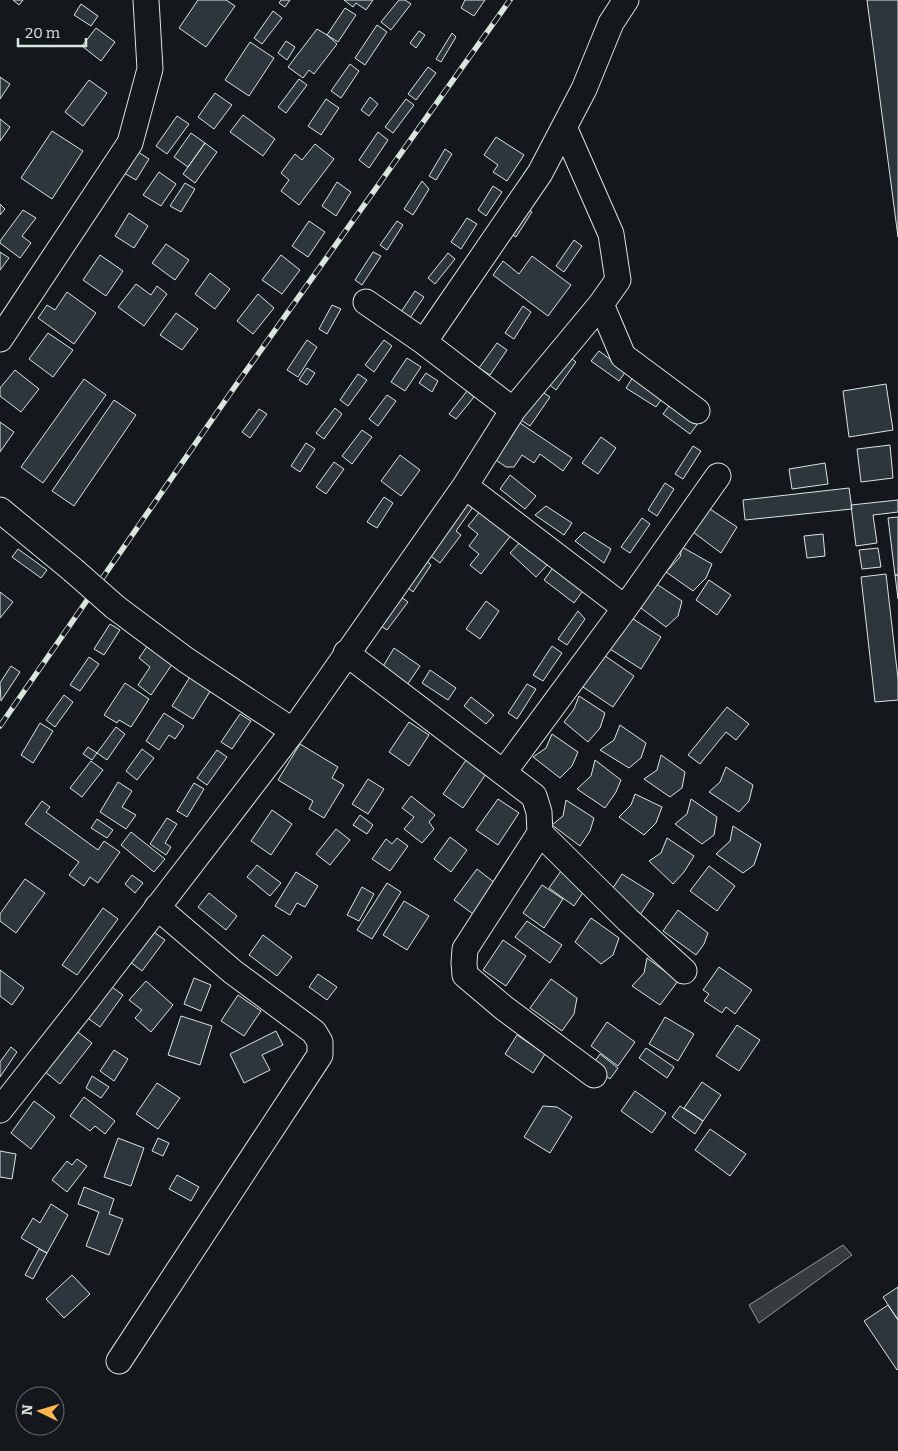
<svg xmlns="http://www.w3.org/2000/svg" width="898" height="1451" viewBox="0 0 898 1451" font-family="Bitter,serif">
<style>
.water{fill:#363b3e;stroke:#939e99}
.building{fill:#2c363c;stroke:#d8e6dc}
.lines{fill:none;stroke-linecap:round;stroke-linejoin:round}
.minor-casing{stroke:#d8e6dc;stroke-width:27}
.minor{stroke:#14181c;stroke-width:25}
.rail-casing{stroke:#d8e6dc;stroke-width:5.5}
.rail{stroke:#14181c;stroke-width:4;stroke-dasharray:11;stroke-linecap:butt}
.minor-bridge-casing{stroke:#d8e6dc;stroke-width:27;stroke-linecap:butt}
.minor-bridge{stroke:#14181c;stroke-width:25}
</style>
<rect width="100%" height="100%" fill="#14181c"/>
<!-- water -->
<path class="water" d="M843,1245L852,1255L759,1323L749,1305Z"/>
<!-- building -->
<path class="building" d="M13,0H23L19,5Z
M198,0H226L235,6L206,47L179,28Z
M281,0H290L285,7L279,3Z
M344,0H373L366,10L356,3L353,7Z
M399,0H405L411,4L391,30L381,22Z
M465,0H485L474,16L461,8Z
M867,0H898V237Z
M81,4L98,16L91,26L74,15Z
M345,8L356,15L338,42L327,35Z
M273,11L282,18L262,44L254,38Z
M377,25L387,32L365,65L355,58Z
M96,28L115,42L101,61L82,46Z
M317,29L327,35L337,44L314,74L309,70L303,78L288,67Z
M419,31L425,35L416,48L410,43Z
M452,33L456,37L441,62L436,59Z
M286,41L295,47L287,60L278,53Z
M250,42L274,58L249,96L225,80Z
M350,64L359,71L341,98L331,91Z
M428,67L436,73L416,100L408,94Z
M0,77L10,84L0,99Z
M299,79L307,85L286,113L278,107Z
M89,80L107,93L83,126L65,112Z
M215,93L232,105L214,129L198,117Z
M370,97L378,104L369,116L361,110Z
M326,99L339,108L321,135L308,126Z
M406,99L414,105L393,133L385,127Z
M243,115L275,139L263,156L230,132Z
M177,116L189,124L167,154L156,146Z
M0,119L10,127L0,141Z
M52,131L83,151L52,199L21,178Z
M378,132L388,140L369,168L359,160Z
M191,133L205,143L188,167L174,157Z
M496,137L524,155L507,181L493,172L498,165L484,155Z
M205,143L217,152L195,183L183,174Z
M315,144L334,159L299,205L281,191L289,180L281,173L295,154L302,160Z
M445,149L452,154L436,180L429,176Z
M138,152L149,159L136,180L124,173Z
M159,172L176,184L161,206L143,195Z
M422,181L429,189L413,215L404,209Z
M337,182L351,192L336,216L322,206Z
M185,183L195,189L181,212L170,206Z
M493,186L502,192L486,216L478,210Z
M0,204L5,209L0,215Z
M522,206L532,212L516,237L506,231Z
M23,210L36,218L22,236L31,243L20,258L0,243V241Z
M129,213L148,226L134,248L115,236Z
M467,218L477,224L461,249L451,242Z
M309,221L325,232L308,257L292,246Z
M397,221L403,225L387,250L380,245Z
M574,240L582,246L564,272L556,266Z
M166,244L189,260L175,280L152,263Z
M0,252L9,258L0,270Z
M373,252L381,256L362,285L355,280Z
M448,253L455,259L435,284L428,278Z
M100,255L123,271L106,296L83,280Z
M281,255L300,270L282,294L262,280Z
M532,256L571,285L548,316L493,275L503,261L519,274Z
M210,273L230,289L215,309L195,294Z
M136,284L151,295L157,286L167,294L144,326L118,307Z
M415,291L424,297L410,318L401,312Z
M67,292L96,313L74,344L38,318L47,305L55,310Z
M258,294L274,308L253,334L237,321Z
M332,305L341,309L327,334L319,329Z
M523,306L531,312L514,339L505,333Z
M176,313L198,329L182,350L160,335Z
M48,333L73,350L53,377L29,359Z
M307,340L317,347L298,377L287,370Z
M384,340L392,346L374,372L365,365Z
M497,343L507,350L490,375L479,368Z
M599,351L626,371L619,381L591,361Z
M567,355L576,362L556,390L546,382Z
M407,358L421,367L405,391L391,382Z
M307,368L315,373L307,385L299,380Z
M15,370L39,389L21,412L0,396V388Z
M426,373L438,381L432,392L419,383Z
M358,374L367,380L348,406L340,400Z
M633,377L663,397L656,407L626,388Z
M84,379L106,395L43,483L21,467Z
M886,384L893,430L849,437L843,391Z
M467,391L474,397L456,419L449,414Z
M541,391L550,397L530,426L521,420Z
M387,395L396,401L378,426L369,419Z
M114,400L136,415L74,506L52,491Z
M672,402L699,422L690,434L663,414Z
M335,408L342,414L324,439L316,433Z
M259,409L267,414L250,438L242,432Z
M517,421L572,458L563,471L540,454L534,463L522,455L514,467H506L493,458Z
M0,422L14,432L0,452Z
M362,430L372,437L352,464L342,456Z
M601,437L616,448L598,474L582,463Z
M306,443L315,449L300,472L291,466Z
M890,445L893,478L861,482L857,449Z
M693,446L701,451L683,479L675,474Z
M400,455L420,470L401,496L381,481Z
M334,462L344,469L326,494L316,487Z
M825,463L828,484L792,489L789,469Z
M510,475L536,496L525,509L500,489Z
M665,483L674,489L657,516L648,510Z
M849,488L852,509L745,520L743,500Z
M384,497L393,503L377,528L367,522Z
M462,499L473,507L456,531L461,535L440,563L424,551Z
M898,500V512L873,515L877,543L856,546L851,505Z
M546,506L572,523L564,535L535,515Z
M710,509L737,527L721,553L693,532Z
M481,510L512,534L481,574L470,565L479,554L469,546L478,534L468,526Z
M898,517V575H895L888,518Z
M642,518L650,524L630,553L621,547Z
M584,532L611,549L604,563L575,541Z
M823,534L825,556L807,558L804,536Z
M521,541L547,565L536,577L510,553Z
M682,547L712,564L706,578L693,591L666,572L680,557Z
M878,548L881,567L862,569L859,550Z
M18,549L47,570L41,578L12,557Z
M421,556L431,565L413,592L402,583Z
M555,565L585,588L574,603L544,580Z
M886,574L898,679V700L875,702L861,577Z
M895,575H898V599Z
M709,580L731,595L717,615L696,600Z
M655,583L682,601L678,616L666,627L641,608Z
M0,592L13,602L0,618Z
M397,594L408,602L387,630L375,622Z
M486,601L499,611L480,639L466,629Z
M578,611L585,619L567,645L558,639Z
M627,615L661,637L641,669L607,647Z
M110,624L120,630L104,655L94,649Z
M148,645L173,663L151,695L138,685L150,667L139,658Z
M552,646L562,653L543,681L533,675Z
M394,648L420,666L407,685L382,668Z
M601,653L634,676L613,707L580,685Z
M89,657L99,664L80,691L70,685Z
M11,666L20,672L1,701L0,683Z
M430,670L456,688L448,700L422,683Z
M193,672L214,685L193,719L172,706Z
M125,683L149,699L131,727L119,720L117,723L104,715Z
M527,684L536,689L517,719L508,713Z
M64,695L73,702L55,727L46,720Z
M579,696L605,713L600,728L588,742L564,722L574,709Z
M471,697L494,715L486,724L464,706Z
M727,707L749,724L736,740L726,732L700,764L688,755Z
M164,713L184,726L175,739L169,735L159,750L146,741Z
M240,714L251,721L232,749L221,742Z
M409,722L429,735L409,766L389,752Z
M40,723L53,731L33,763L21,755Z
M620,725L646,743L641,758L629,768L600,750L614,740Z
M116,727L125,734L107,760L97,753Z
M552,734L578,752L572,766L560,778L533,757L546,748Z
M300,744L338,767L332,778L344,785L324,818L309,809L313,801L278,780Z
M88,747L97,753L92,760L83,754Z
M142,749L154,758L137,780L126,771Z
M217,750L227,757L207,785L197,778Z
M661,755L685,772L682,788L670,797L644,779L657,770Z
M466,760L486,774L463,808L443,794Z
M595,760L621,780L616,792L605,808L577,789L591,776Z
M91,761L103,770L82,797L70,788Z
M726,767L753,785L749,801L739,812L709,792L720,782Z
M368,779L384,789L368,814L352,804Z
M118,782L132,791L122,807L136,815L126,829L100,812Z
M194,783L204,789L187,817L177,811Z
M635,794L662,807L656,823L644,835L619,817L631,805Z
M411,796L435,815L429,822L434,829L422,843L404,829L414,817L402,808Z
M498,799L519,813L498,845L476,830Z
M691,799L717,817L714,835L702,844L675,824L687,814Z
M566,800L594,818L590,831L580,846L552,825L563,816Z
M42,801L50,807L46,812L98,850L104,841L120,852L98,883L90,877L84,886L69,875L79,862L25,824Z
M272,810L292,824L271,855L251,841Z
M360,815L373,825L367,834L353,825Z
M167,818L177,824L165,843L171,847L166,855L150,844Z
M97,819L113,830L107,838L91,828Z
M733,826L761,844L754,865L743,873L716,854L730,841Z
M336,829L350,840L330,865L316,854Z
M131,832L165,859L154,872L121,845Z
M450,837L467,850L451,872L434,859Z
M397,838L408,846L390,871L372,859L386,839L392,844Z
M667,838L694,856L684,872L673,884L649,861L661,853Z
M257,865L281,883L270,896L247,877Z
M709,866L735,886L717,911L690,891Z
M477,869L495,883L473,914L454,900Z
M561,871L586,888L574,906L549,888Z
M296,872L318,886L305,907L297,903L290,915L275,906Z
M622,874L654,894L640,915L611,891Z
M132,875L143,883L135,893L125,884Z
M25,879L45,893L16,933L0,921V914Z
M387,883L401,892L372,939L357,930Z
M542,885L563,899L544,928L523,913Z
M362,887L374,894L359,921L347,915Z
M209,893L237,916L226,930L198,907Z
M404,901L429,916L407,950L383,935Z
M103,908L118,919L77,975L62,965Z
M678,910L708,933L704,944L696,955L663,931Z
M591,918L619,938L613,955L601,964L575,942Z
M527,921L562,945L550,963L515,937Z
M144,925L165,940L142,971L121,955Z
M263,935L292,957L277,976L249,955Z
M503,940L526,956L506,986L483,970Z
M647,958L678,981L660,1005L632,986L644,973Z
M719,967L752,990L735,1014L726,1007L722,1013L704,1001L709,994L703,990Z
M0,970L24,988L12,1005L0,996Z
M318,974L337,987L327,1000L309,987Z
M194,978L211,985L201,1011L184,1004Z
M551,979L577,998L574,1014L562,1031L530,1008Z
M146,981L173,1005L151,1032L135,1018L142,1010L129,1000Z
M105,982L123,995L100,1027L82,1014Z
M238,995L261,1011L244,1036L221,1021Z
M181,1016L212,1026L200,1065L168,1055Z
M665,1017L694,1034L678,1061L649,1044Z
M607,1022L635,1042L618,1066L591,1046Z
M737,1025L760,1040L739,1071L716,1056Z
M70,1026L92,1043L60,1084L39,1067Z
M276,1031L283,1045L262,1055L270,1070L244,1083L230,1054Z
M517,1035L545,1054L533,1073L505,1054Z
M11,1047L17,1052L0,1077V1062Z
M646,1048L674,1067L667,1078L639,1058Z
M114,1050L128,1059L114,1081L100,1071Z
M600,1054L618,1068L610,1079L592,1065Z
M92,1076L109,1087L101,1098L86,1088Z
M702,1082L721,1095L703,1121L684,1108Z
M157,1083L180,1098L158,1129L136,1114Z
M635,1091L666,1113L652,1133L621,1111Z
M84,1097L115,1121L105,1134L95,1126L90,1131L70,1116Z
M34,1101L55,1117L31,1149L11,1133Z
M543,1106L557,1107L572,1117L550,1153L524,1137Z
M680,1106L703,1121L695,1134L672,1117Z
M710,1129L746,1154L730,1176L695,1150Z
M118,1138L144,1148L131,1186L104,1177Z
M158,1138L169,1143L163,1156L152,1151Z
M0,1151L16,1154L12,1179L0,1177Z
M77,1159L87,1166L67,1192L52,1180L67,1161L72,1165Z
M177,1175L199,1187L191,1201L169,1189Z
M84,1187L114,1199L109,1214L123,1219L109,1255L86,1246L99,1212L78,1204Z
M51,1204L68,1215L47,1253L21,1238L33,1218L40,1223Z
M39,1249L47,1253L33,1279L25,1275Z
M72,1275L90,1294L64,1318L46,1299Z
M898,1287V1320L883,1297Z
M888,1305L898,1320V1369L897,1370L864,1321Z"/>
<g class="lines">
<!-- minor casing -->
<g class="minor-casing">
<path id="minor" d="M366,302L424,342L513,410
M601,304L623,356L697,411
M0,339L130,143L150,69L146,0
M424,342L540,173L584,89L611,23L626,0
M465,486L625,608
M0,510L73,570
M115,607L186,660L293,731
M346,653L534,796L539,812L540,833L465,949L464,963L465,975L504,1008L594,1075
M504,772L625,608L718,476
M540,833L628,920L684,971
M0,1110L82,1006L293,731L465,486L513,410L601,304L618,280L611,234L564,127
M119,1361L320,1055V1042L314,1032L233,972L157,907"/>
</g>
<!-- minor -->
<use href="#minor" class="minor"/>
<!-- rail casing -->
<g class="rail-casing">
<path id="rail" d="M0,726L236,385L510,0"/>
</g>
<!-- rail -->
<use href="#rail" class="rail"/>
<!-- minor-bridge casing -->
<g class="minor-bridge-casing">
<path id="minor-bridge" d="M73,570L115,607"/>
</g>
<!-- minor-bridge -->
<use href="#minor-bridge" class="minor-bridge"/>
</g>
<!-- north arrow -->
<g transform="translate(40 1411) rotate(275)"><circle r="24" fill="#14181c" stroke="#626a69"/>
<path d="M0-4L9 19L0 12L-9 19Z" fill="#ffb74d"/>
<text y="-8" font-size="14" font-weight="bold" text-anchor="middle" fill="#d8e6dc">N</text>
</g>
<!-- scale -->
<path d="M18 38v8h68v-8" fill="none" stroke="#d8e6dc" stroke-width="2.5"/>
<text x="25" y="38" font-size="15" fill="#d8e6dc" stroke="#14181c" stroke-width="4" paint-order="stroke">20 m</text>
</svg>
